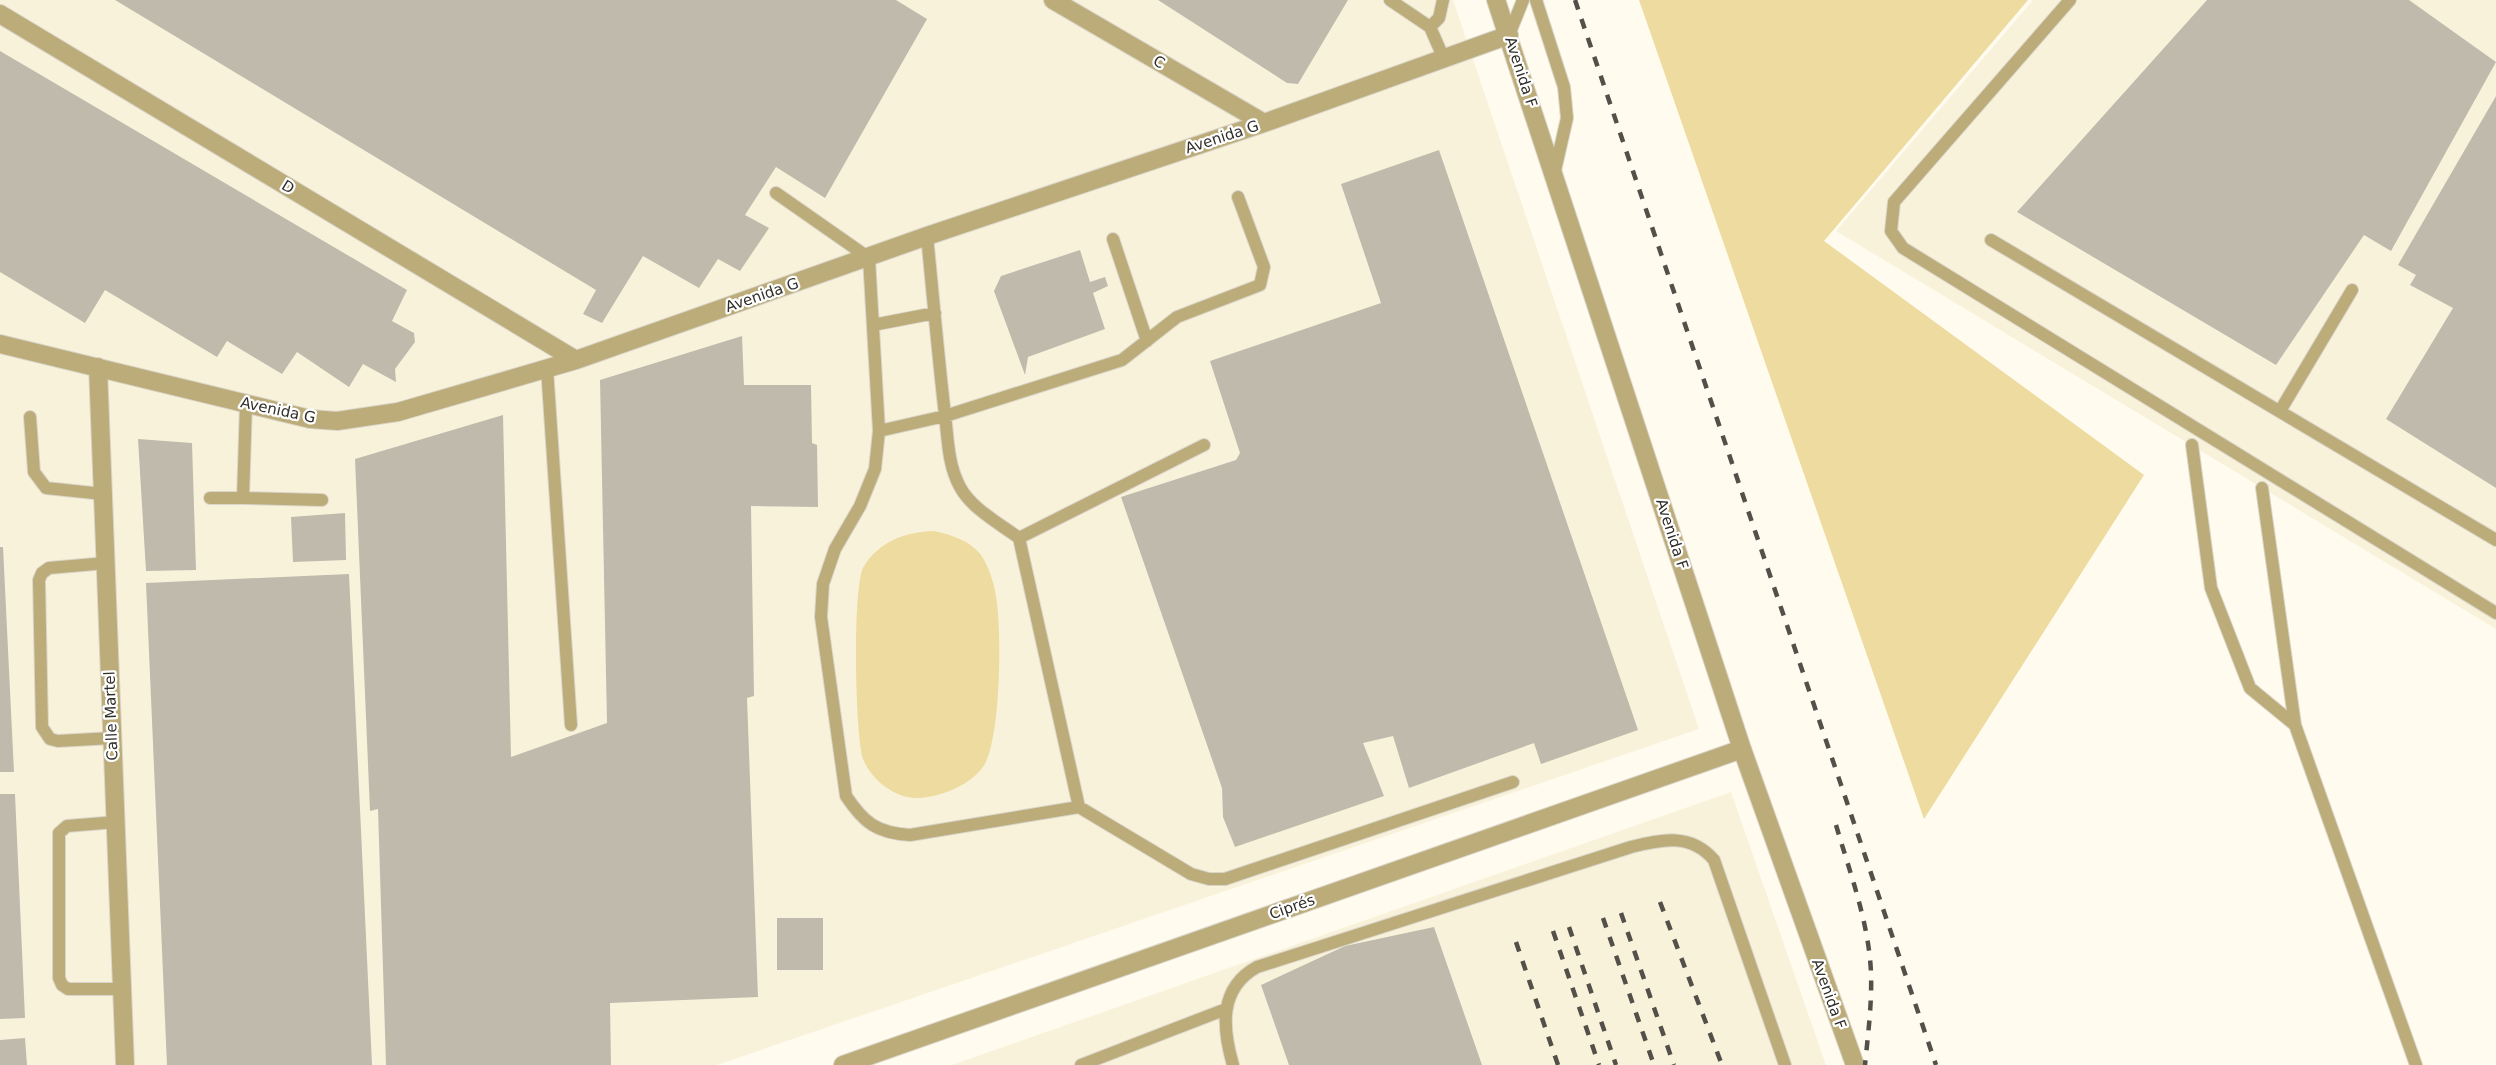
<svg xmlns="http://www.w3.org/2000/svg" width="2496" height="1065" viewBox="0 0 2496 1065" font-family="'DejaVu Sans',sans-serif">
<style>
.built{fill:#f9f2db}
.green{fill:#eddba0}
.building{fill:#bfbaac}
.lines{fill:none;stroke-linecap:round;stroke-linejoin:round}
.lane-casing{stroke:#dad6cb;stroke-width:14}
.street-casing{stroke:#dad6cb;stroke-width:20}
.lane{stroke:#bcac79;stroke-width:12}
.street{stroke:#bcac79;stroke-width:18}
.rail{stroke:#525049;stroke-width:4.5;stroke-dasharray:10 10;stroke-linecap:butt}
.labels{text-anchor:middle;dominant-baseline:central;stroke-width:4.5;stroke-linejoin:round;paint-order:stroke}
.street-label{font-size:15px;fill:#302e28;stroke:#fff}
</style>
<rect width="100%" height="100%" fill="#fffbef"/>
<!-- built -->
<path class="built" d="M0,0H1453L1699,729L717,1065H0Z
M2033,0H2496V629L1836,231Z
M1731,792L1826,1065H952Z"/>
<!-- green -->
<path class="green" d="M1639,0H2028L1824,241L2144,475L1924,819Z
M934,531C952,535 969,540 981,555C989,567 994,583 996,597C1002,629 1001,742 983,767C970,785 941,797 919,798C896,799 872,781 863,759C855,735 852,584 864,566C880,541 905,532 934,531Z"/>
<!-- building -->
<path class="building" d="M115,0H896L927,19L825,198L776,167L745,215L769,228L740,271L718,259L699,288L643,256L602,323L583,314L596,290Z
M1158,0H1348L1298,84L1287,83Z
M2207,0H2409L2496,62L2391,251L2364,235L2276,365L2017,212Z
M0,51L407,290L392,321L414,333L415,342L395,369L396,382L363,364L349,387L297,352L282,374L227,341L217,357L105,290L85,323L0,272Z
M2496,96V488L2386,419L2453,308L2410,285L2416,275L2398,265Z
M1439,150L1638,730L1541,764L1534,743L1409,788L1393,736L1363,743L1384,796L1235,847L1223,817L1222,788L1121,497L1236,460L1240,453L1210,361L1381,303L1341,184Z
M1080,250L1090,282L1105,277L1108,286L1093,293L1105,329L1028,357L1025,375L994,291L1001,276Z
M742,336L744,385H811L812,443L817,445L818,507L751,506L754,696L747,698L758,997L610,1003L611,1065H386L378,809L370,811L355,459L503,415L511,757L607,723L600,380Z
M138,439L192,443L196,570L146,571Z
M345,513L346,560L293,562L291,517Z
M0,547H3L14,772H0Z
M349,574L372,1065H167L146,583Z
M0,794H15L25,1018L0,1019Z
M777,918H823V970H777Z
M1434,927L1482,1065H1289L1261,985L1345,946Z
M25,1038L27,1065H0V1040Z"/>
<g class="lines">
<!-- lane casing -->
<g class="lane-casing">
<path id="lane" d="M1390,0L1430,27
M1443,0L1439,18L1430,27L1444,59
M1536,0L1564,87L1567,118L1554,175
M2070,0L1894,202L1891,231L1903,248L2496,613
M1509,35L1523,0
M776,193L869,258L879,431L875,469L860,506L835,549L823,584L821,617L846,796C864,823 877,833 910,835L1079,807L1019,538L1204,445
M927,236C933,296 938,355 945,415C948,440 948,465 960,487C971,508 1000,524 1019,538
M1113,239L1147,341
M1991,240L2496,540
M873,325L935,313
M547,368L571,725
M246,404L243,498L322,500
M2280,411L2352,290
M30,417L34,472L46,488L103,494
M879,431L945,416L1122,360L1177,317L1260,285L1264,267L1238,197
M2192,445L2211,588L2250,688L2295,725
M2262,488L2295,725L2416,1065
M210,498H243
M106,563L49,568L42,573L39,580L42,727L50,739L58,741L112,738
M1079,807L1191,874L1209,879H1225L1513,782
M116,822L67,826L59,833V978L62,985L68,989H122
M1081,1065L1226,1009
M1233,1065C1222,1027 1219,988 1257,967L1631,847C1662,839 1691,833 1714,860L1785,1065"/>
</g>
<!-- street casing -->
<g class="street-casing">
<path id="street" d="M1053,0L1264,123
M1496,0L1742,749L1855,1065
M0,14L576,360
M0,344L310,419L337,421L398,412L576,360L927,236L1264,123L1509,35
M98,367L125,1065
M843,1065L1742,749"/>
</g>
<!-- lane -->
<use href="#lane" class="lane"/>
<!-- street -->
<use href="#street" class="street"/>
<!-- rail -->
<path class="rail" d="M1575,0L1936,1065
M1836,825C1850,873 1869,923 1871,973C1872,1004 1868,1034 1865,1065
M1660,902L1722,1065
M1621,913L1674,1065
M1603,918L1654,1065
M1569,927L1616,1065
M1553,931L1599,1065
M1516,942L1558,1065"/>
</g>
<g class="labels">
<!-- street labels -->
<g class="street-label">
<text transform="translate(1159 62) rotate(30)">C</text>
<text transform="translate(1521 72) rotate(72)">Avenida F</text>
<text transform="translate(1222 137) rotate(-18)">Avenida G</text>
<text transform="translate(288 187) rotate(31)">D</text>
<text transform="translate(762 295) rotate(-19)">Avenida G</text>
<text transform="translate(278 410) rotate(12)">Avenida G</text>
<text transform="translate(1672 534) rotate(72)">Avenida F</text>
<text transform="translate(111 716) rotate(-92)">Calle Martel</text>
<text transform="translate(1292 907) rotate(-19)">Ciprés</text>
<text transform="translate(1829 994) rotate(70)">Avenida F</text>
</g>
</g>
</svg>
